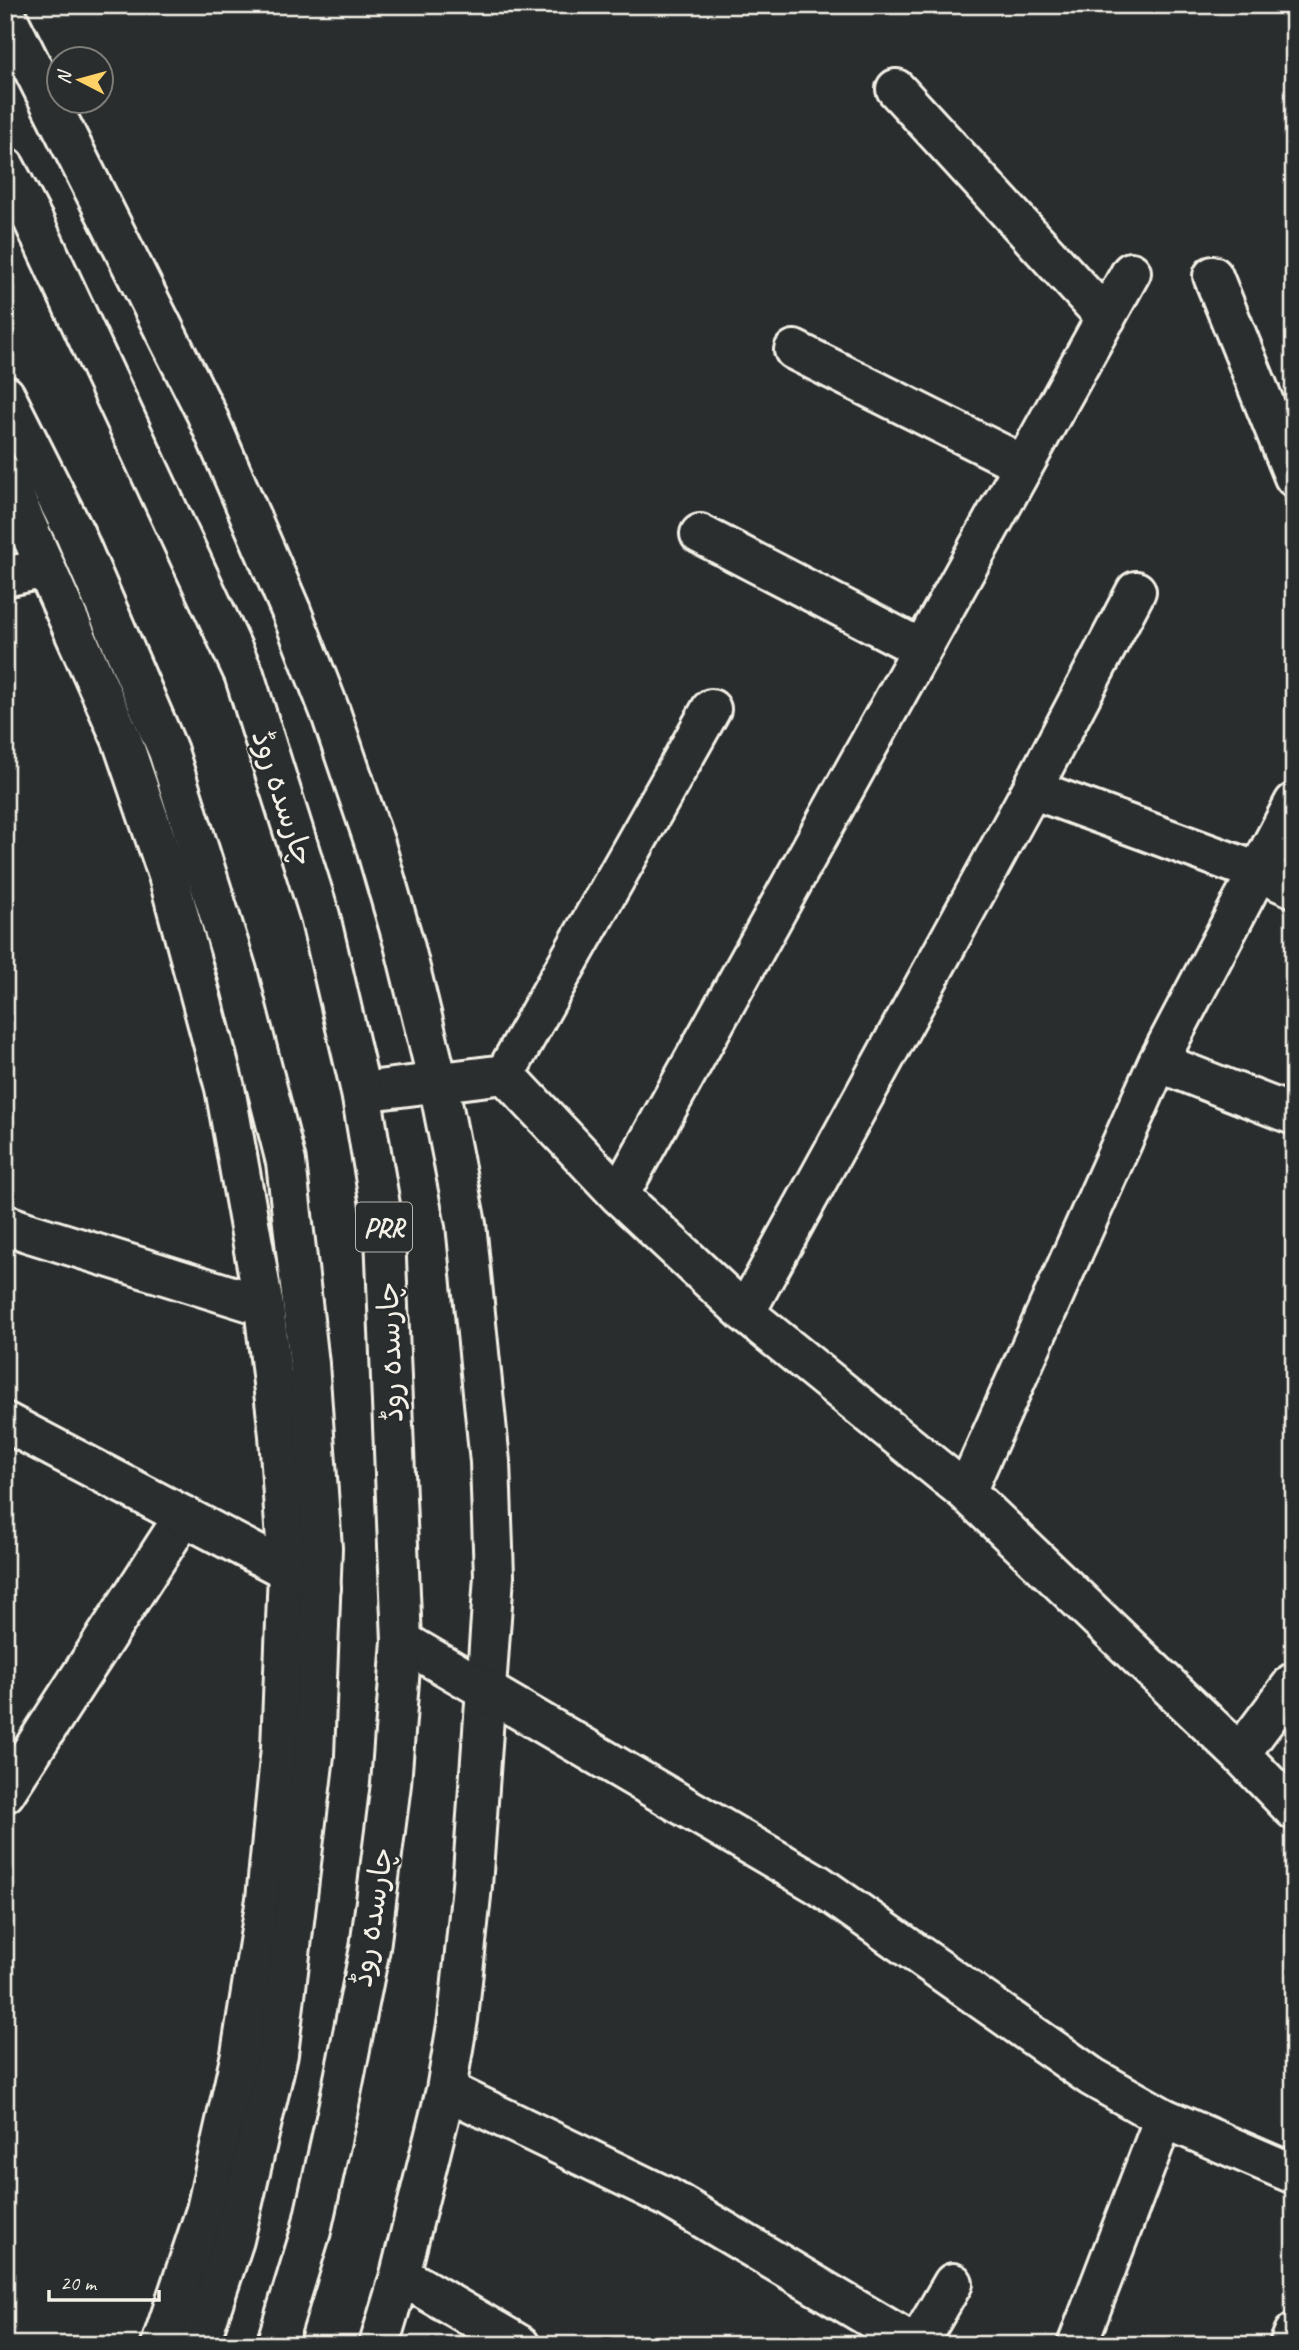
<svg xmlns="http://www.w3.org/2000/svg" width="1299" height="2350" viewBox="0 0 1299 2350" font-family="Caveat,'Playpen Sans Arabic',sans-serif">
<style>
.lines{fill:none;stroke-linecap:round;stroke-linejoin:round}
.street-casing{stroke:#f4f1e8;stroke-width:44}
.secondary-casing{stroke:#f4f1e8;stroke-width:44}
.highway-casing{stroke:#f4f1e8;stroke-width:44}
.street{stroke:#2a2d2e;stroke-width:38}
.secondary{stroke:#2a2d2e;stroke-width:38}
.highway{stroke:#2a2d2e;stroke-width:38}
.labels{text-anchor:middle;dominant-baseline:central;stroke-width:5;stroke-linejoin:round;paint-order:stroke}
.shield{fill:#2a2d2e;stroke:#b7b6b0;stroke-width:2}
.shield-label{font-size:28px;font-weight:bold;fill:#f4f1e8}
.street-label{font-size:30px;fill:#f4f1e8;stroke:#2a2d2e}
</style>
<rect width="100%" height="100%" fill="#2a2d2e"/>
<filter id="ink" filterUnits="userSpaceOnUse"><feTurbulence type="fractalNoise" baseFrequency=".0143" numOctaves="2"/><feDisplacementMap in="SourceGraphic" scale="14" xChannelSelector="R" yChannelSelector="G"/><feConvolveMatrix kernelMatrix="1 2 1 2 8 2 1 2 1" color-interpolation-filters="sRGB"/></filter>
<g filter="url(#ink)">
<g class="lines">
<!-- street casing -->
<g class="street-casing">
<path id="street" d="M5,13L206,413L291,611L331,714L375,844L404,944L438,1082L466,1224L490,1462L494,1576L472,1886L458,2019L446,2090L400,2275L379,2345
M896,89L1106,318
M1213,276L1294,477
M794,350L1024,465
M5,476L122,740L168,875L225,1088L264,1306L279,1435L288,1571L281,1748L266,1899L241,2054L206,2210L161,2345
M700,534L922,649
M5,577L46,568
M1032,789L1258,872L1294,888
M1158,1062L1294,1115
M505,1074L711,709
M361,1092L505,1074L619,1195L745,1313L966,1492L1240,1754L1294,1810
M619,1195L1131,272
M5,1224L27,1232L264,1306
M745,1313L1032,789L1136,591
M966,1492L1158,1062L1294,803
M1240,1754L1294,1682
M5,1793L184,1516
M446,2090L667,2197L916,2345
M400,2275L520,2345
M917,2345L953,2283
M1077,2345L1164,2118
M1289,2345L1294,2333"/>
</g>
<!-- secondary casing -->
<g class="secondary-casing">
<path id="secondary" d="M5,1422L321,1588
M402,1641L819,1885L1092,2077L1164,2118L1294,2174"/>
</g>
<!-- highway casing -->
<g class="highway-casing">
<path id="highway" d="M5,167L34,222L244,674L320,916L361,1092L385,1235L402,1641L391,1784L370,1948L338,2109L311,2231L276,2345
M5,395L75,534L168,751L237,971L286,1162L309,1364L322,1548L314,1755L278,2054L234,2240L199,2345"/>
</g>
<!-- street -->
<use href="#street" class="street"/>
<!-- secondary -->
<use href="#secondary" class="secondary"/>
<!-- highway -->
<use href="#highway" class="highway"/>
</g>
</g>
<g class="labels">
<!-- shield labels -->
<rect class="shield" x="356" y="1202.5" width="56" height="49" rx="5"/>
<g class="shield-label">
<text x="384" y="1227">PRR</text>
</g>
<!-- street labels -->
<g class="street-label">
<text transform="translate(283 798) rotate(72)">چارسدہ روڈ</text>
<text transform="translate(390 1352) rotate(-92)">چارسدہ روڈ</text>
<text transform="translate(372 1917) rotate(-81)">چارسدہ روڈ</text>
</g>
</g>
<!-- margin -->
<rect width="1299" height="2350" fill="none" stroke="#2a2d2e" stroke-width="28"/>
<rect x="14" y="14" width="1271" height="2322" fill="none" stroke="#f4f1e8" stroke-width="2.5" filter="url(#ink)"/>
<!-- north arrow -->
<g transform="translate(80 80) rotate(276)"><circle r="33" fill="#2a2d2e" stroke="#7b7b78" stroke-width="2"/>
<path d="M0-5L12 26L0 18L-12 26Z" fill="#ffd166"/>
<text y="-10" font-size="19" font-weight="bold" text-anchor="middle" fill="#f4f1e8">N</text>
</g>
<!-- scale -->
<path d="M49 2290v10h110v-10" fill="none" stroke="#f4f1e8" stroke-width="3.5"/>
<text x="60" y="2290" font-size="21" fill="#f4f1e8" stroke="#2a2d2e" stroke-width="5" paint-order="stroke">20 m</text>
</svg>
